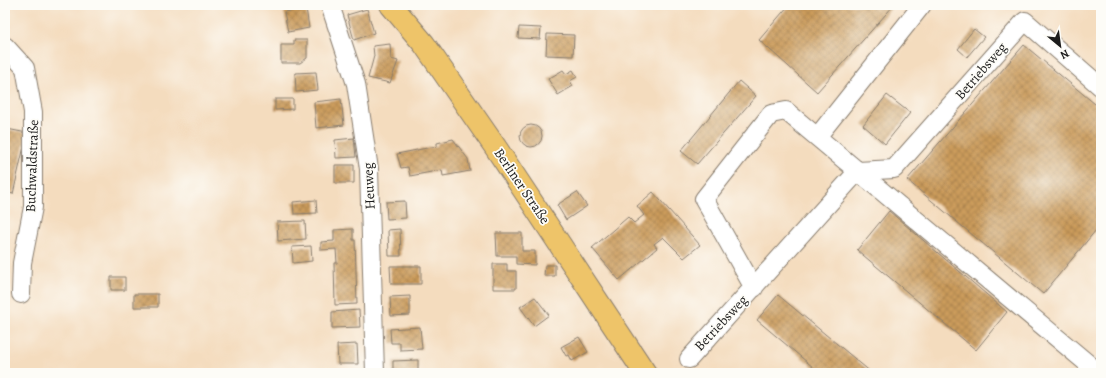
<svg xmlns="http://www.w3.org/2000/svg" width="1106" height="378" viewBox="0 0 1106 378" font-family="Alegreya,serif">
<style>
.building{fill:url(#building-cross-hatch)}
.lines{fill:none;stroke-linecap:round;stroke-linejoin:round}
.minor-casing{stroke:#887c6d;stroke-width:20}
.major-casing{stroke:#887c6d;stroke-width:24}
.minor{stroke:#fff;stroke-width:18}
.major{stroke:#eec469;stroke-width:22}
.labels{text-anchor:middle;dominant-baseline:central;stroke-width:3.5;stroke-linejoin:round;paint-order:stroke}
.street-label{font-size:14px;fill:#1c1c1c;stroke:#fdfcf7}
</style>
<defs>
<pattern id="building-cross-hatch" width="8" height="8" patternUnits="userSpaceOnUse"><rect width="8" height="8" fill="#cb9b5c"/><path d="M0 0l8 8M0 8l8-8" fill="none" stroke="#a47e4b"/></pattern>
</defs>
<rect width="100%" height="100%" fill="#fdfcf7"/>
<filter id="ink" filterUnits="userSpaceOnUse"><feTurbulence type="fractalNoise" baseFrequency=".025" numOctaves="2"/><feDisplacementMap in="SourceGraphic" scale="8" xChannelSelector="R" yChannelSelector="G"/><feConvolveMatrix kernelMatrix="1 2 1 2 8 2 1 2 1" color-interpolation-filters="sRGB"/></filter>
<filter id="wash" filterUnits="userSpaceOnUse"><feTurbulence type="fractalNoise" baseFrequency=".012" numOctaves="4" result="noise"/><feDisplacementMap in="SourceGraphic" scale="16" xChannelSelector="R" yChannelSelector="G"/><feGaussianBlur stdDeviation="0.9" result="paint"/><feColorMatrix in="noise" values="0 0 0 0 0 0 0 0 0 0 0 0 0 0 0 0 0 1.4 0 .05"/><feComposite in="paint" operator="in"/></filter>
<g filter="url(#wash)">
<rect width="100%" height="100%" fill="#f4dcbe"/>
<g id="blocks">
<!-- building -->
<path class="building" d="M665,5H740V8H665Z
M789,5H894L817,92L759,40Z
M306,8L309,28L288,32L284,12Z
M367,9L374,33L354,40L347,15Z
M519,27L541,28L540,39L518,38Z
M974,29L984,37L967,57L958,49Z
M547,34L574,35L573,56L546,55Z
M294,40H307V58L300,63H281V45H294Z
M390,44L391,59L398,61L390,83L368,78L374,56L373,46Z
M1024,45L1101,109V224L1043,294L907,180Z
M563,70L566,74L573,70L577,77L570,81L573,86L558,95L548,79Z
M316,72L318,90L296,92L295,73Z
M739,81L756,96L697,164L681,151Z
M887,95L910,113L885,144L863,125Z
M275,99H293V109L275,110Z
M341,99L344,125L316,128L314,102Z
M520 136a11 11 0 1 1 22 0a11 11 0 1 1-22 0Z
M7,129L27,133L13,194L5,192V138Z
M354,138L356,157L336,158L335,140Z
M453,139L468,159L470,171L443,176L442,170L410,176L408,167L401,168L397,154L437,146V143Z
M335,165H354V183H335Z
M577,192L587,206L566,220L557,205Z
M653,192L700,245L684,258L663,237L654,244L657,248L619,280L592,248L628,217L634,223L644,215L637,206Z
M316,200L317,213L294,214L293,202Z
M405,201L406,218L387,219L386,202Z
M889,211L1007,312L976,350L857,250Z
M305,221L306,239L278,241L277,222Z
M353,229V240H355L357,304L335,305L334,263H337L336,249L321,250V242L334,241V230Z
M400,229L401,256H389L388,230Z
M496,233H522V251H535V265L516,264V256H497Z
M311,246L312,261L293,263L292,247Z
M493,264H507V271H516V289H493Z
M545,265H555V276H544Z
M390,266H421V284H391Z
M111,277H125V290H111Z
M134,294H158V307H134Z
M778,295L872,373H820L757,320Z
M410,296V315L391,316L390,297Z
M535,297L549,315L534,326L520,307Z
M359,310L360,327L332,328V312Z
M420,327L422,349L400,350V343H391L390,329Z
M579,337L588,352L572,361L569,355L566,356L561,347Z
M357,344L358,364H338L337,345Z
M418,360V373H393V361Z
M594,371H616V373H594Z"/>
</g>
</g>
<g filter="url(#ink)">
<use href="#blocks" fill-opacity="0" stroke="#887c6d" stroke-width="1"/>
<g class="lines">
<!-- minor casing -->
<g class="minor-casing">
<path id="minor" d="M330,5L356,84L369,169L375,373
M5,46L25,68L33,112V207L22,263L21,294
M817,137L922,5
M754,288L704,199L771,114L786,111L1099,373
M689,359L858,171L894,169L1025,21L1101,87"/>
</g>
<!-- major casing -->
<g class="major-casing">
<path id="major" d="M391,5L424,44L496,148L645,373"/>
</g>
<!-- minor -->
<use href="#minor" class="minor"/>
<!-- major -->
<use href="#major" class="major"/>
</g>
</g>
<g class="labels">
<!-- street labels -->
<g class="street-label">
<text transform="translate(981 71) rotate(-49)">Betriebsweg</text>
<text transform="translate(32 166) rotate(-88)">Buchwaldstraße</text>
<text transform="translate(369 186) rotate(-93)">Heuweg</text>
<text transform="translate(522 186) rotate(56)">Berliner Straße</text>
<text transform="translate(721 323) rotate(-47)">Betriebsweg</text>
</g>
</g>
<!-- margin -->
<rect width="1106" height="378" fill="none" stroke="#fdfcf7" stroke-width="20"/>
<!-- north arrow -->
<g transform="translate(1060 46) rotate(151)" stroke="#fdfcf7" stroke-width="3" paint-order="stroke">
<path d="M0-3L7 15L0 10L-7 15Z" fill="#1c1c1c"/>
<text y="-6" font-size="11" font-weight="bold" text-anchor="middle" fill="#1c1c1c">N</text>
</g>
</svg>
